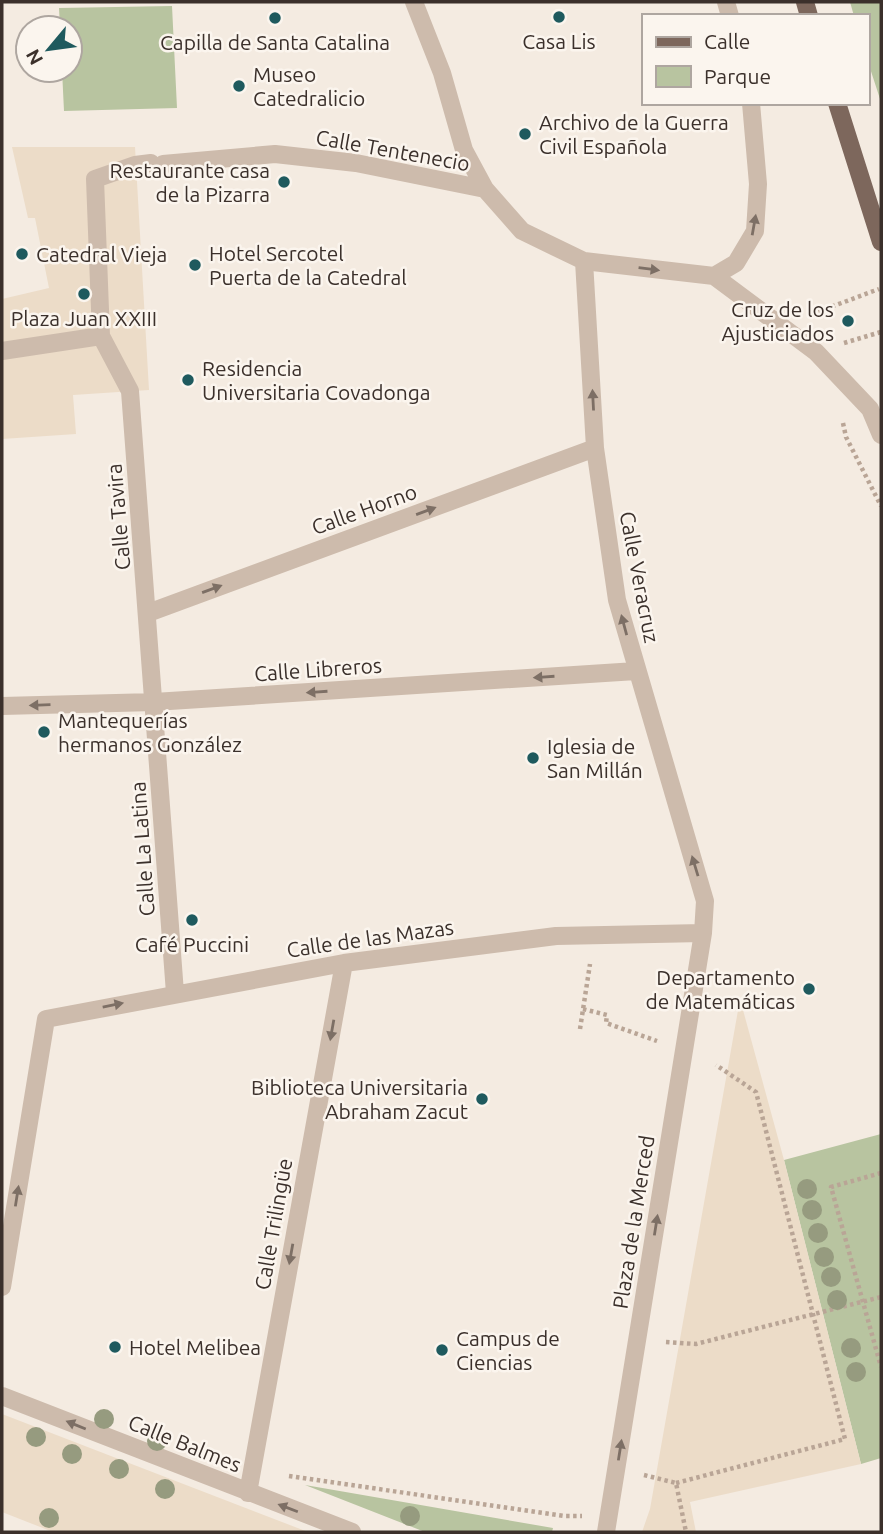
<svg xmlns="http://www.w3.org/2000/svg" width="883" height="1534" viewBox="0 0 883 1534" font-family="Ubuntu,sans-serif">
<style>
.green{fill:#b8c4a0}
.plaza{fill:#ecdcc8}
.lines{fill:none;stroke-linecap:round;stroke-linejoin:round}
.path{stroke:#b9a596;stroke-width:4.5;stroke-dasharray:3.5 3.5;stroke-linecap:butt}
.minor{stroke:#cdbbac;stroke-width:18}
.major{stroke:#7d675c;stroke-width:18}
.tree{fill:#969b7f}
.oneway{fill:#7d6f65}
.poi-dot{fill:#1f5a5e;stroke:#fbf5ee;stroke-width:2.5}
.labels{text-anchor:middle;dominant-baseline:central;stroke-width:5;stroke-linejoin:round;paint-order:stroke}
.poi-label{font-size:21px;fill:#3b302b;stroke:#fbf5ee;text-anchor:start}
.street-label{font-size:21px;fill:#3b302b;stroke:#fbf5ee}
</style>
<rect width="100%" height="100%" fill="#f4ebe1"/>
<!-- green -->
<path class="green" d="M850,2H881V102L867,59V16H854Z
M172,6L177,108L64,111L62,70H70V28H60L59,8Z
M881,1134V1458L861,1464L784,1160Z
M305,1485L553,1528L552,1532H425Z"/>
<!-- plaza -->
<path class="plaza" d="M12,147H135L149,390L73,395L76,434L2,439V299L49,288L35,218H28Z
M740,999L784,1160L861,1464L690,1502L696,1532H642L650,1509Z
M2,1414L308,1532H53L2,1512Z"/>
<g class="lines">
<!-- path -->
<path class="path" d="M812,314L879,289
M844,343L881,332
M843,423L846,437L881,506
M583,1009L607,1015L606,1023L657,1041
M580,1029L590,964
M881,1173L831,1187L881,1367
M666,1342L696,1344L881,1297
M644,1475L676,1483L686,1532
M289,1476L564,1516H582
M676,1483L845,1439L756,1092L716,1065"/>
<!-- minor -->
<path class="minor" d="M414,2L442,73L464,150L485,189
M726,2L730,16
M163,164L275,154L356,163L485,189L522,231L584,261L714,276
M584,261L595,448L617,600L705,901L703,933L606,1532
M714,276L816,352L870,409L881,435
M714,276L736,263L755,231L758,184L751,103
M101,336L130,391L175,993
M2,351L101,336L95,179L135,165L151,163
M148,613L595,448
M2,706L154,702L636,671
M2,1287L46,1019L344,963L556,936L703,933
M2,1396L352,1532
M248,1493L344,963"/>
<!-- major -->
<path class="major" d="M805,2L809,16
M837,103L881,242"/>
</g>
<!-- trees -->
<g class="tree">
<circle cx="807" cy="1189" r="10"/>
<circle cx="812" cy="1210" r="10"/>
<circle cx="818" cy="1233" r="10"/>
<circle cx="824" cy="1257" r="10"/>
<circle cx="831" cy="1277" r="10"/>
<circle cx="837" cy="1300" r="10"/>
<circle cx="851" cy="1348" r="10"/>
<circle cx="856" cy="1372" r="10"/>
<circle cx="104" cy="1419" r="10"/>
<circle cx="36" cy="1437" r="10"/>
<circle cx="157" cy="1441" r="10"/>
<circle cx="72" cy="1454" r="10"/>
<circle cx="119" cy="1469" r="10"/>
<circle cx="165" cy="1489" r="10"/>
<circle cx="410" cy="1516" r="10"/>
<circle cx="49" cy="1518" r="10"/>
</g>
<!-- one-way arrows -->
<defs><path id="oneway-solid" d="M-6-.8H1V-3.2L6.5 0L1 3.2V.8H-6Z" transform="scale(1.75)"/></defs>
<g class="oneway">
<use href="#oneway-solid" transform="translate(754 225) rotate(-80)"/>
<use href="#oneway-solid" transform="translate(649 269) rotate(7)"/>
<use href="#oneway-solid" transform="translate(593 400) rotate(-93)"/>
<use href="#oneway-solid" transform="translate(426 511) rotate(-20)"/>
<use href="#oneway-solid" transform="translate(212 589) rotate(-20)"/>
<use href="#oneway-solid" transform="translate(624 625) rotate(-105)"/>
<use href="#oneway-solid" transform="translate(544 677) rotate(176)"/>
<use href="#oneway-solid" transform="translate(317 692) rotate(176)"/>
<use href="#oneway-solid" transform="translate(40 705) rotate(178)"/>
<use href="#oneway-solid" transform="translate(695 866) rotate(-107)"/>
<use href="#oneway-solid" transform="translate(113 1005) rotate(-11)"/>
<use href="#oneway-solid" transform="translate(332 1030) rotate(100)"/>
<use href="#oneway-solid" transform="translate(17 1196) rotate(-81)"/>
<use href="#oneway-solid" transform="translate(656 1225) rotate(-81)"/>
<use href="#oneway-solid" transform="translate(291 1254) rotate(100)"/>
<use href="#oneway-solid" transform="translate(76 1425) rotate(-158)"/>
<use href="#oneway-solid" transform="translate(620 1450) rotate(-81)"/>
<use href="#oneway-solid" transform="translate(288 1508) rotate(-159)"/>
</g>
<!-- markers -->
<g class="poi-dot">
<circle cx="559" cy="17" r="7"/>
<circle cx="275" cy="18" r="7"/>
<circle cx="239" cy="86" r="7"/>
<circle cx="525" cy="134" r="7"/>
<circle cx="284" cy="182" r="7"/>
<circle cx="22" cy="254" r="7"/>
<circle cx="195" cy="265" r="7"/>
<circle cx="84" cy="294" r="7"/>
<circle cx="848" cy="321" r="7"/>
<circle cx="188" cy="380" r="7"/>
<circle cx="44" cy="732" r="7"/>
<circle cx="533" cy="758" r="7"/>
<circle cx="192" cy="920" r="7"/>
<circle cx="809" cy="989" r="7"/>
<circle cx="482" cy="1099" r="7"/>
<circle cx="115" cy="1347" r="7"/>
<circle cx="442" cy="1350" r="7"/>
</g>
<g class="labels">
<!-- poi labels -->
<g class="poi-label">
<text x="559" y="41" text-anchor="middle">Casa Lis</text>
<text x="275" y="42" text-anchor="middle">Capilla de Santa Catalina</text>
<text x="253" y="74">Museo<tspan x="253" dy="24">Catedralicio</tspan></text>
<text x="539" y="122">Archivo de la Guerra<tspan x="539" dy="24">Civil Española</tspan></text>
<text x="270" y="170" text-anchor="end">Restaurante casa<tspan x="270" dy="24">de la Pizarra</tspan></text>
<text x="209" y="253">Hotel Sercotel<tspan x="209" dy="24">Puerta de la Catedral</tspan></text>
<text x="36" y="254">Catedral Vieja</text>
<text x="834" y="309" text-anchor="end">Cruz de los<tspan x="834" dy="24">Ajusticiados</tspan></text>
<text x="84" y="318" text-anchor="middle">Plaza Juan XXIII</text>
<text x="202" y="368">Residencia<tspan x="202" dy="24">Universitaria Covadonga</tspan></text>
<text x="58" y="720">Mantequerías<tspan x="58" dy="24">hermanos González</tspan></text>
<text x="547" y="746">Iglesia de<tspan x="547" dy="24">San Millán</tspan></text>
<text x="192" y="944" text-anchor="middle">Café Puccini</text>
<text x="795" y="977" text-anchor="end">Departamento<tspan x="795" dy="24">de Matemáticas</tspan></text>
<text x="468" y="1087" text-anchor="end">Biblioteca Universitaria<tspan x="468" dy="24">Abraham Zacut</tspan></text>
<text x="456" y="1338">Campus de<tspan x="456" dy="24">Ciencias</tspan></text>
<text x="129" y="1347">Hotel Melibea</text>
</g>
<!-- street labels -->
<g class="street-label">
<text transform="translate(393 150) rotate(10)">Calle Tentenecio</text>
<text transform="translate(364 509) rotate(-20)">Calle Horno</text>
<text transform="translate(118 517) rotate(-95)">Calle Tavira</text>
<text transform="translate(640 577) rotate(79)">Calle Veracruz</text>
<text transform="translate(318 669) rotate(-4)">Calle Libreros</text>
<text transform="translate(142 849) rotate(-94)">Calle La Latina</text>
<text transform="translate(370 938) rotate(-8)">Calle de las Mazas</text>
<text transform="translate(633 1222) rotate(-81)">Plaza de la Merced</text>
<text transform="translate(273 1224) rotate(-80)">Calle Trilingüe</text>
<text transform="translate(185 1443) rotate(22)">Calle Balmes</text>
</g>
</g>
<!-- border -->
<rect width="883" height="1534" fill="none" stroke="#3b302b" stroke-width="7"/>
<!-- legend -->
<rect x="642" y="14" width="228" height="91" fill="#fbf5ee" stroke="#aea6a0" stroke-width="2"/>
<rect x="656" y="37" width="35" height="10" fill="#7d675c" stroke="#aea6a0" stroke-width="2"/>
<text x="704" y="49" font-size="21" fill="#3b302b">Calle</text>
<rect x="656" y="66" width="35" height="21" fill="#b8c4a0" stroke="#aea6a0" stroke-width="2"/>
<text x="704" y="84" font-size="21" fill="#3b302b">Parque</text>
<!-- north arrow -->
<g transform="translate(49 49) rotate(241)"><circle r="33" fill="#fbf5ee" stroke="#aea6a0" stroke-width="2"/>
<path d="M0-5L12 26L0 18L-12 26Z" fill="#1f5a5e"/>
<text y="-10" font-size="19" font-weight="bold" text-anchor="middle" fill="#3b302b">N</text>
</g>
</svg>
